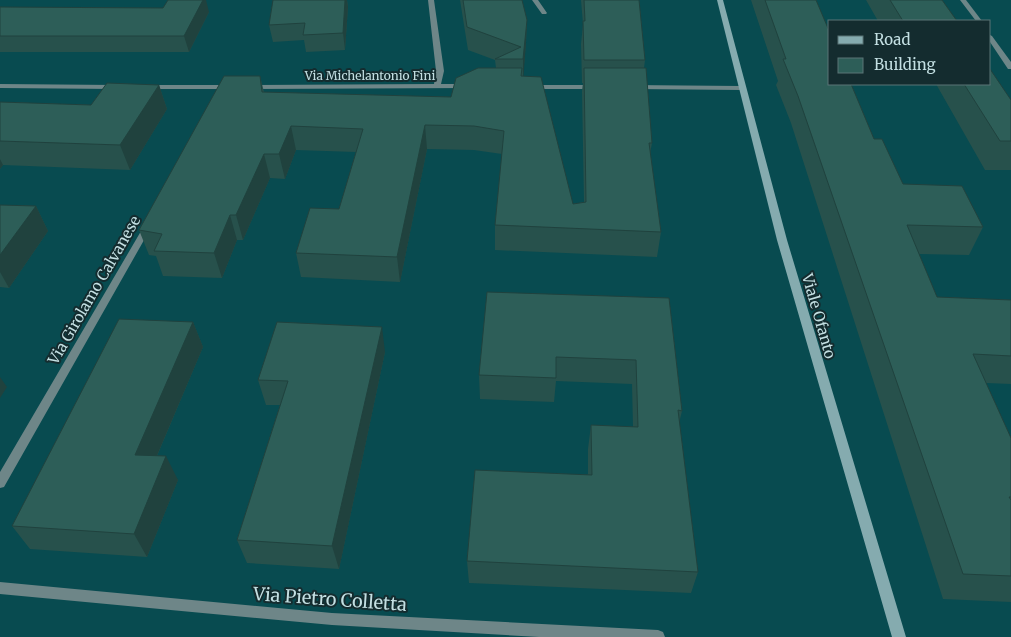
<svg xmlns="http://www.w3.org/2000/svg" width="1011" height="637" viewBox="0 0 1011 637" font-family="Merriweather,serif">
<style>
.lines{fill:none;stroke-linecap:round;stroke-linejoin:round}
.street{fill:#6e8688;fill-rule:evenodd}
.secondary{fill:#85abaf;fill-rule:evenodd}
.wall{fill:#27514c}
.shaded-wall{fill:#20423e}
.building{fill:#2d5e58;stroke:#20423e}
.labels{text-anchor:middle;dominant-baseline:central;stroke-width:4;stroke-linejoin:round;paint-order:stroke}
.far-street-label{font-size:12px;fill:#c3dfe2;stroke:#142c2f}
.street-label{font-size:15px;fill:#c3dfe2;stroke:#142c2f}
.near-street-label{font-size:18px;fill:#c3dfe2;stroke:#142c2f}
</style>
<rect width="100%" height="100%" fill="#084b50"/>
<g class="lines">
<!-- street -->
<path class="street" d="M428,0H434L444,71L441,84H466L470,86L469,88L248,89L244,87L248,85L434,84L436,71Z
M532,0H538L547,13L546,14H542Z
M960,0H966L982,21H976Z
M990,35L992,36L1011,62V69H1008L990,42Z
M0,84L116,85L120,87L116,89L0,88Z
M143,85H231L235,87L231,89H143Z
M528,85H594L598,87L594,89H531L527,87Z
M630,85L741,86L745,88L741,90L633,89L629,87Z
M148,223L152,226L4,487L0,488V472L144,226Z
M0,582L332,613L658,630L663,632L665,637H539L332,625L0,594Z"/>
<!-- secondary -->
<path class="secondary" d="M717,0H723L787,240L906,637H892L777,240Z"/>
</g>
<!-- wall -->
<path class="wall" d="M273,0H347L348,7L345,50L306,52L304,40L273,42L269,25Z
M460,0H522L527,20L526,43L523,76L573,204L584,202L582,91L583,83H582L581,44L583,24L581,0H639L645,60L644,68L652,143L650,154L661,232L657,257L495,250V225L502,154L474,150L427,149L400,282L301,277L296,253L339,209L356,152L296,150L285,179L270,178L243,240H237L222,278L163,276L156,256L149,255L139,230L260,76L264,92L451,97L496,68L495,60L468,50Z
M751,0H816L874,139L903,184L983,227L969,255L919,254L937,297L1011,300V384L986,383L1011,438V602L943,599L791,123L776,85L778,81Z
M866,0H942L957,21H878Z
M0,7L209,12L189,52H0Z
M936,84H990L1011,100V170H985Z
M159,85L167,109L130,170L3,165L0,169V102L91,105Z
M0,205L36,206L48,231L9,288L0,287Z
M669,298L682,411L679,423L698,572L691,593L469,583L467,561L588,474V449L591,425L633,427L632,384L556,381L554,402L480,399L479,375Z
M193,322L203,347L157,456L178,480L147,557L30,549L12,526Z
M385,352L339,569L247,563L237,540L280,405H266L258,380Z"/>
<!-- shaded-wall -->
<path class="shaded-wall" d="M203,0H206L209,12L189,52L184,36Z
M345,0H347L348,7L345,50L343,33Z
M527,20L526,43L523,83V59Z
M159,85L167,109L130,170L120,145Z
M425,125L427,149L400,282L397,257Z
M291,126L296,150L285,179L279,154Z
M264,154L270,178L243,240L236,215Z
M0,159L3,165L0,169Z
M36,206L48,231L9,288L0,272V255Z
M230,215L237,240L222,278L214,253Z
M193,322L203,347L147,479L135,455Z
M382,327L385,352L339,569L332,546Z
M0,377L7,387L0,398Z
M166,456L178,480L147,557L134,534Z"/>
<!-- building -->
<path class="building" d="M168,0H203L184,36H0V7L163,8Z
M273,0H345L343,33L303,35L305,23L269,25Z
M463,0H522L527,20L523,59H495L521,47L467,27Z
M584,0H639L645,60H584L583,21H585Z
M765,0H816L830,33V84H851L874,139H882L903,184L962,186L983,227L907,225L937,297L1011,300V356L973,354L1011,438V497H1009L1011,500V576L963,574L798,96L783,59H786Z
M890,0H942L957,21H903Z
M478,68H522L521,76L541,77L573,204L586,202L584,68H646L652,143H649L661,232L495,225L504,131L474,126L425,125L397,257L296,253L310,208L339,209L363,129L291,126L279,154H264L236,215H230L214,253L154,251L162,234L139,230L224,76H260L262,92L451,97L456,78Z
M990,69L1011,100V141H1000L964,84H990Z
M107,83L159,85L120,145L0,141V102L91,105Z
M0,205L36,206L0,255Z
M487,292L669,298L682,411L678,410L698,572L467,561L475,470L592,475L591,425L638,427L636,360L556,357V378L479,375Z
M119,319L193,322L135,455L166,456L134,534L12,526Z
M277,322L382,327L332,546L237,540L288,381L258,380Z"/>
<g class="labels">
<!-- far-street labels -->
<g class="far-street-label">
<text x="370" y="75">Via Michelantonio Fini</text>
</g>
<!-- street labels -->
<g class="street-label">
<text transform="translate(94 290) rotate(-60)">Via Girolamo Calvanese</text>
<text transform="translate(819 316) rotate(74)">Viale Ofanto</text>
</g>
<!-- near-street labels -->
<g class="near-street-label">
<text transform="translate(330 599) rotate(4)">Via Pietro Colletta</text>
</g>
</g>
<!-- legend -->
<rect x="828" y="20" width="162" height="65" fill="#142c2f" stroke="#5a7477"/>
<rect x="838" y="36" width="25" height="8" fill="#85abaf" stroke="#5a7477"/>
<text x="874" y="45" font-size="15" fill="#c3dfe2">Road</text>
<rect x="838" y="58" width="25" height="15" fill="#2d5e58" stroke="#5a7477"/>
<text x="874" y="70" font-size="15" fill="#c3dfe2">Building</text>
</svg>
